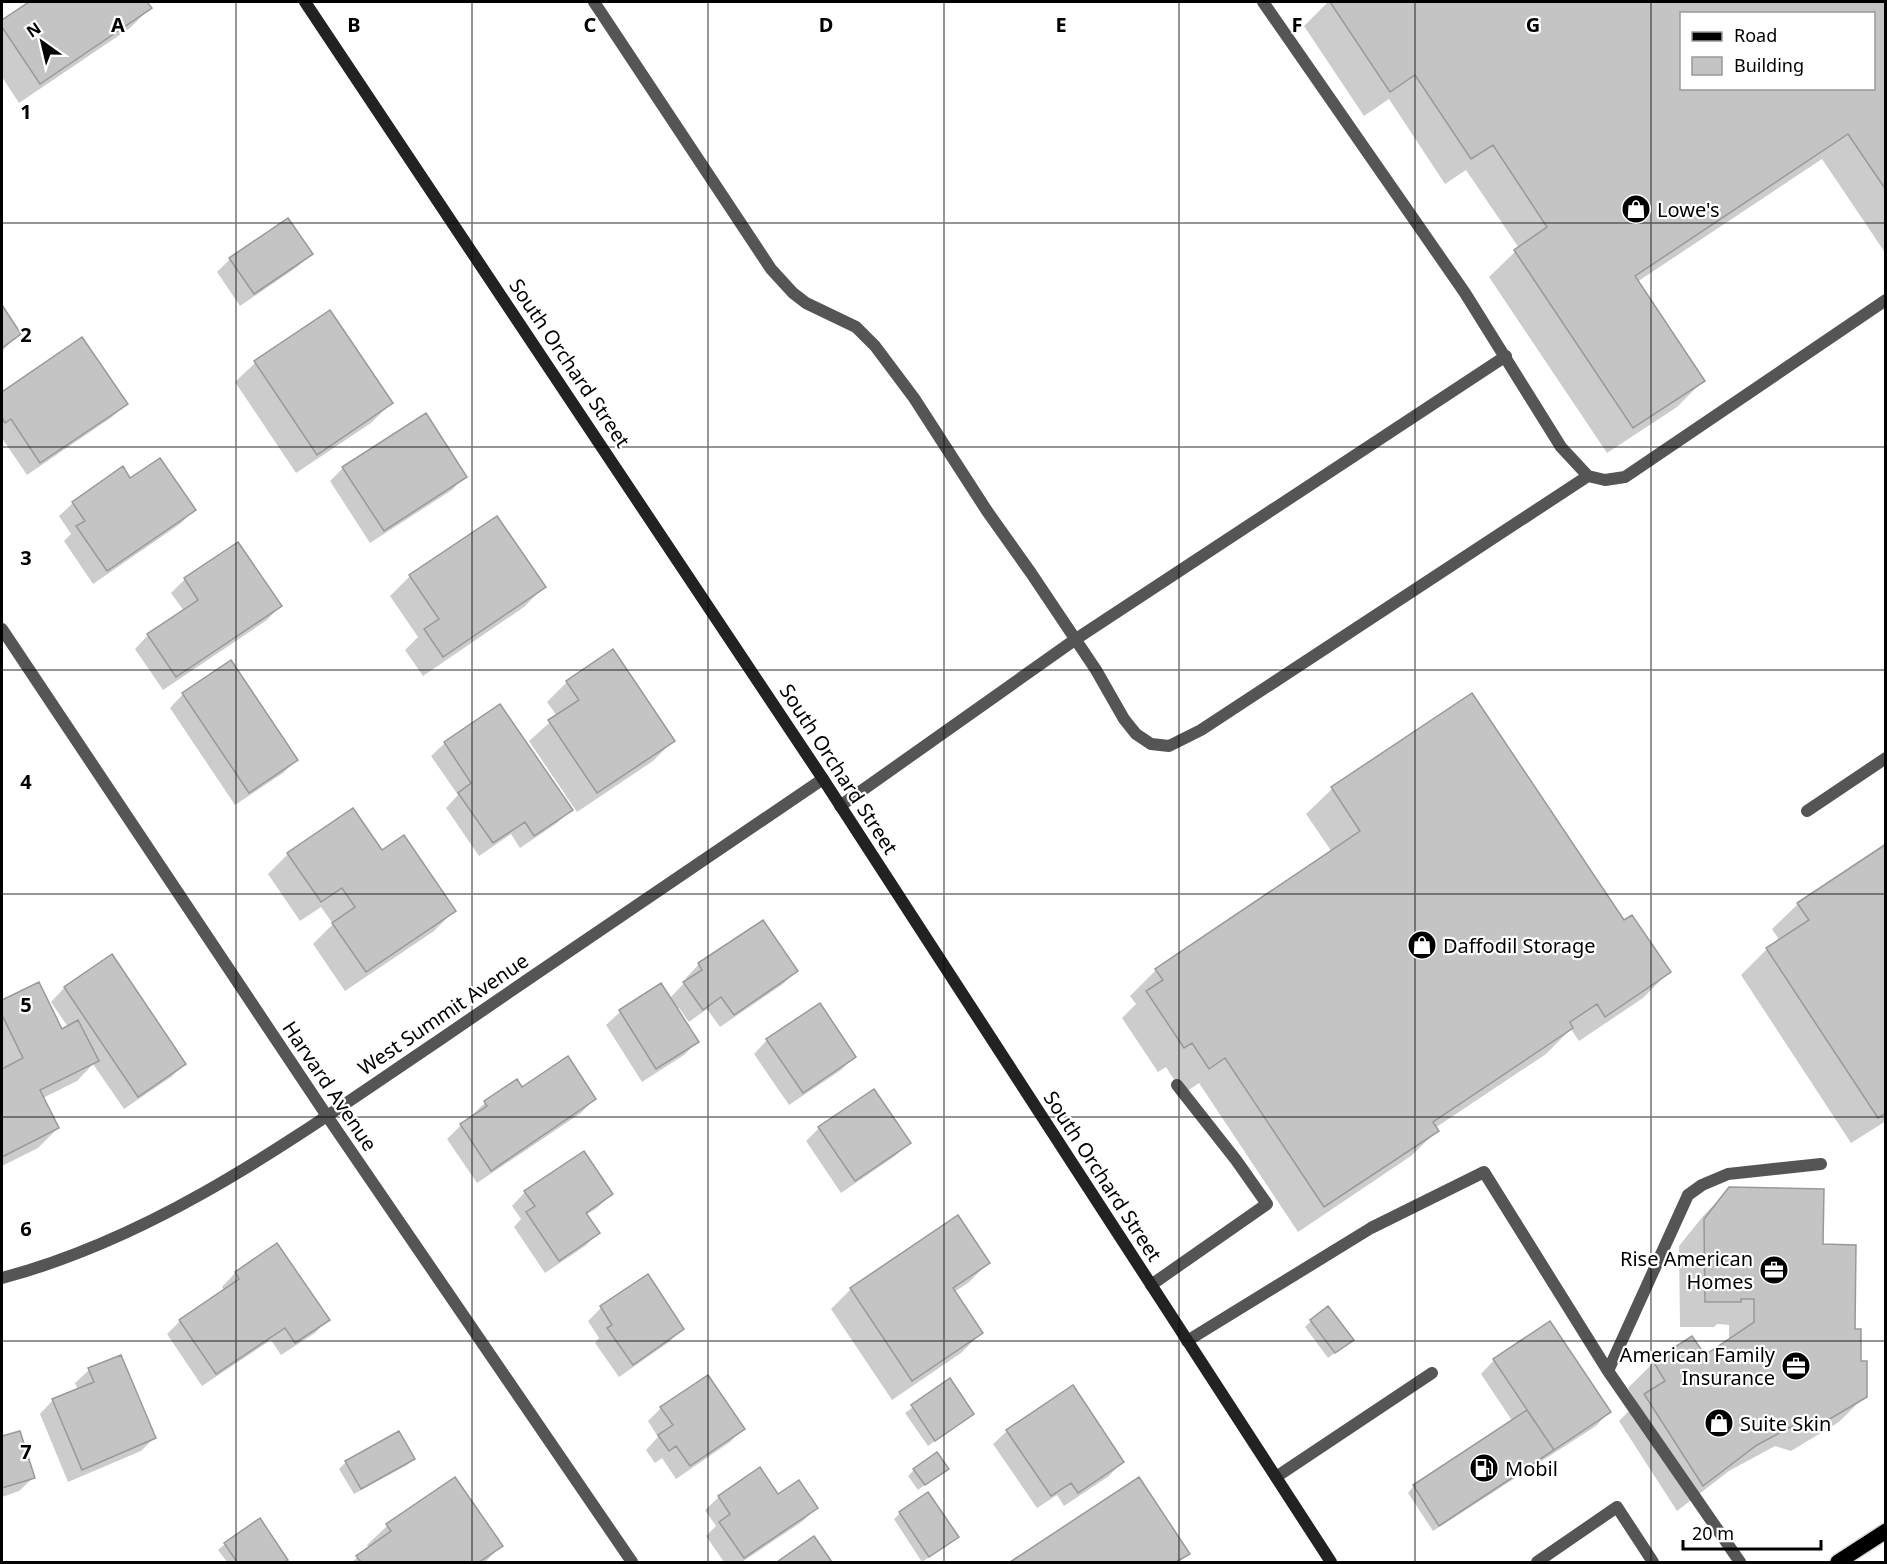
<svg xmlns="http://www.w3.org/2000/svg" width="1887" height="1564" viewBox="0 0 1887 1564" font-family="'Noto Sans',sans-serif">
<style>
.shadow{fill:#0003;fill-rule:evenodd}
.building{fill:#c4c4c4;stroke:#999;stroke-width:1.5;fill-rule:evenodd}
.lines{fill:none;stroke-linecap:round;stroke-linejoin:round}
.primary-casing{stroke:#dbdbdb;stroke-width:18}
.lane{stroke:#555;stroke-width:12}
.street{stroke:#555;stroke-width:12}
.secondary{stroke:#222;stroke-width:12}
.primary{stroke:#000;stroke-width:15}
.grid{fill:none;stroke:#000;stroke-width:1.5;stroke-opacity:0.55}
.labels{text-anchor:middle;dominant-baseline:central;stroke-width:4.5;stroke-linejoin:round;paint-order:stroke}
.poi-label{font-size:20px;fill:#000;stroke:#fff;text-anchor:start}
.street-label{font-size:20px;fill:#000;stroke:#fff}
.grid-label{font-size:20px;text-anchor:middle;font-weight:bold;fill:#000;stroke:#fff;stroke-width:4.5;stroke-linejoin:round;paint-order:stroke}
</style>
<rect width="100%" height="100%" fill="#fff"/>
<!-- shadow -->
<path class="shadow" d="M32,2H146L150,8L130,28L19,103L2,77V22Z
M1328,2H1886V254L1822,159L1637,282L1703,381L1677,407L1607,453L1489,277L1519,248L1466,170L1445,184L1389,99L1364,116L1304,26ZM1682,14H1874V88H1682Z
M311,254L297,267L240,306L217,272L230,259Z
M2,308L19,334L2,351Z
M330,312L391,403L371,423L296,473L235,382L255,363Z
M82,339L126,404L112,417L27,475L2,438V394Z
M343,468L465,476L452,490L370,543L330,481Z
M130,480L194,510L180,524L93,584L64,541L71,534L59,516L73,503Z
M238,544L280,606L267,620L163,690L135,649L148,635L184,611L171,593L185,579Z
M410,576L544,587L524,607L423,676L405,650L418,637L390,596Z
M567,682L673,741L653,761L577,812L529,741L557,716L547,702Z
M183,694L296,760L283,773L235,805L170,708Z
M445,743L571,810L557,823L520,848L511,834L479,856L446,808L458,795L431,756Z
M1332,789L1624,922L1669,972L1643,998L1579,1041L1571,1029L1546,1054L1435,1128L1437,1131L1411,1156L1298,1232L1199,1083L1183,1094L1166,1067L1158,1072L1122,1018L1136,1004L1130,996L1156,970L1332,852L1306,814Z
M353,810L382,852L454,911L434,931L345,991L313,944L333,924L321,907L300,921L268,874L288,854Z
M1886,846V1121L1851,1143L1741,975L1767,949L1780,941L1772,929L1798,904Z
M112,956L184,1064L171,1077L124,1109L93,1064L77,1081L43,1098L58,1128L38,1148L2,1166V1001L38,984L61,1031L68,1027L51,1002L64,988Z
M699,964L796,971L783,984L720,1027L707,1009L689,1022L679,1008L676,1010L697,1042L684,1055L642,1082L606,1025L620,1012L661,986L669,999L687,980L686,978Z
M767,1040L854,1057L841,1070L789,1105L754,1054Z
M517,1081L522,1089L594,1099L581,1113L477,1183L447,1139L461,1125L472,1117L471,1116L485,1103Z
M819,1128L909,1143L895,1156L841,1193L806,1141Z
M1730,1189L1822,1245L1853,1330L1865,1396L1839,1422L1791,1451L1775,1446L1729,1471L1677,1511L1619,1421L1637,1403L1628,1388L1654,1362L1705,1357L1729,1341V1325L1717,1324L1714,1327H1680L1679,1246L1704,1215Z
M525,1192L611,1194L597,1208L586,1215L598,1233L585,1246L545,1273L514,1227L521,1219L512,1206Z
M277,1245L328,1319L315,1333L281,1355L271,1340L202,1386L167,1334L180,1321L225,1291L222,1287L235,1273Z
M988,1263L968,1283L954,1292L981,1333L961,1353L892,1400L831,1309L851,1289Z
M601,1308L682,1329L669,1342L619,1377L595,1343L599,1338L588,1321Z
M1311,1321L1352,1340L1328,1358L1305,1327Z
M1494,1360L1609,1412L1596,1426L1433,1531L1408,1493L1414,1486L1513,1422L1481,1374Z
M89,1370L154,1438L141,1451L68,1482L40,1414L53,1400L78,1390L75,1383Z
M950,1380L972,1414L928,1446L905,1413Z
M661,1408L743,1429L730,1442L676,1479L662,1458L655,1463L646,1450L658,1437L648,1421Z
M1007,1431L1122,1462L1109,1476L1064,1506L1057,1495L1037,1508L993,1444Z
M19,1433L33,1478L19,1491L2,1497V1438Z
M413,1459L407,1465L354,1494L339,1469L346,1462Z
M947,1469L918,1490L908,1476L914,1470Z
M1139,1479L1188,1553L1179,1562H1013Z
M778,1496L816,1508L803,1521L742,1562H724L706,1536L716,1526L705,1510L719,1497Z
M900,1513L957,1537L922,1562L894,1519Z
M387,1526L501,1546L485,1562H352L369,1548L367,1545Z
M814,1539L830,1562H779Z
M225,1544L286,1560L284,1562H227L218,1550Z"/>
<!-- building -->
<path class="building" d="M29,2H147L152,8L40,84L2,27V20Z
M1330,2H1886V190L1848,134L1635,276L1705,381L1633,428L1514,250L1547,227L1493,145L1471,159L1415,75L1390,92ZM1682,14H1874V88H1682Z
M288,218L313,254L254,294L229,258Z
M2,305L21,334L2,348Z
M330,310L393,403L317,455L254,361Z
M82,337L128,404L40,463L11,419L5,423L2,417V392Z
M426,413L467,477L384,531L342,467Z
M160,458L196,510L107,571L76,526L85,521L72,502L123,466L130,478Z
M497,516L546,587L443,657L424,629L439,619L409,575Z
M238,542L282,606L176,677L147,634L198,600L184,578Z
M613,649L675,741L597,793L548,720L579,700L566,681Z
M231,660L298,760L249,793L182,693Z
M1472,693L1624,920L1632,915L1671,972L1605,1017L1597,1004L1570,1022L1573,1028L1433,1122L1439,1131L1324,1207L1225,1058L1209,1069L1192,1043L1184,1048L1146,991L1163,980L1155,969L1360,831L1331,787Z
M500,704L573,810L534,836L525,822L493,843L458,793L471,783L444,742Z
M353,808L382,850L404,835L456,911L366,972L332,923L355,907L342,888L321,902L287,853Z
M1886,844V1113L1878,1118L1766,948L1809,920L1797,903Z
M763,920L798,971L734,1015L721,997L703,1010L683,982L702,970L698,963Z
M112,954L186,1064L138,1097L64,987Z
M39,982L62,1029L78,1020L99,1061L40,1090L59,1128L2,1157V1069L23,1058L2,1015V1000Z
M661,983L699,1042L656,1069L619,1010Z
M820,1003L856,1057L803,1093L766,1039Z
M568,1056L596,1099L491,1171L460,1124L487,1106L484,1101L517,1079L522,1087Z
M874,1089L911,1143L855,1181L818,1127Z
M584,1151L613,1194L586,1213L600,1233L559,1261L526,1212L535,1206L524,1191Z
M1729,1187L1824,1189L1823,1244L1856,1245L1855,1329H1861V1361H1867V1397L1818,1426L1802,1421L1757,1445L1703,1486L1644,1394L1665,1381L1653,1361L1692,1336L1705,1355L1754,1322V1299H1741V1302H1705L1704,1219Z
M958,1215L990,1263L953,1288L983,1333L912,1381L850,1288Z
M277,1243L330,1320L295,1343L285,1328L216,1374L179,1320L239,1279L235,1272Z
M648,1274L684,1329L633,1365L607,1328L612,1325L600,1306Z
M1328,1306L1354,1340L1335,1353L1310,1320Z
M1550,1321L1611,1412L1554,1450L1493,1359Z
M121,1355L156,1438L82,1470L52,1399L94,1382L88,1368Z
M708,1375L745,1429L690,1466L676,1446L669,1451L658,1435L673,1425L660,1407Z
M950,1378L974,1414L935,1441L911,1405Z
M1073,1385L1124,1462L1078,1493L1071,1483L1051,1496L1006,1430Z
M1527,1410L1554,1450L1439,1526L1413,1485Z
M20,1431L35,1478L2,1488V1436Z
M399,1431L415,1459L361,1489L345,1461Z
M937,1452L949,1469L925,1485L913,1469Z
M760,1467L778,1494L799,1480L818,1508L744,1558L719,1522L730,1514L718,1496Z
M455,1477L503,1546L479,1562H361L356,1556L391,1531L386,1524Z
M1139,1477L1190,1554L1176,1562H1010Z
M928,1492L959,1537L929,1557L899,1512Z
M260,1518L288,1560L285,1562H237L224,1543Z
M814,1536L832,1562H777Z"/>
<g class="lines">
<!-- primary casing -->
<g class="primary-casing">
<path id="primary" d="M1838,1562L1886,1531"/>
</g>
<!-- lane -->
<path class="lane" d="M594,2L771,269L793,293L806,303L856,327L875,346L914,398L987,511L1031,573L1096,670L1124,719L1136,734L1151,744L1169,746L1201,730L1588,476
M1263,2L1465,293L1561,447L1588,476L1605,480L1625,477L1886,300
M840,806L1076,639L1506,356
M1807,811L1886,758
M1151,1285L1267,1204L1236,1160L1177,1085
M1187,1341L1371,1228L1484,1172L1608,1371L1740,1562
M1608,1371L1688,1195L1702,1185L1728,1174L1821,1164
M1276,1477L1432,1373
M1537,1562L1617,1507L1653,1562"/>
<!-- street -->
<path class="street" d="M2,629L327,1116L632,1562
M2,1278C164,1235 301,1133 438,1041C566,953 695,866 823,779"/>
<!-- secondary -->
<path class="secondary" d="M305,2L823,779L1331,1562"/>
<!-- primary -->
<use href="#primary" class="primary"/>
</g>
<!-- grid -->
<path class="grid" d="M236,2V1562M472,2V1562M708,2V1562M944,2V1562M1179,2V1562M1415,2V1562M1651,2V1562M2,223H1886M2,447H1886M2,670H1886M2,894H1886M2,1117H1886M2,1341H1886"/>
<!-- icons -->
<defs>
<g id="shop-disc" transform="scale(1.5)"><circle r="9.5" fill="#000" stroke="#fff"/><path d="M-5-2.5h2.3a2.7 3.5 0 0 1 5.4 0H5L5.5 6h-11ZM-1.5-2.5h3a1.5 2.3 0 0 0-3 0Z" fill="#fff"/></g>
<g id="office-disc" transform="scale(1.5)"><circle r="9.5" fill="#000" stroke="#fff"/><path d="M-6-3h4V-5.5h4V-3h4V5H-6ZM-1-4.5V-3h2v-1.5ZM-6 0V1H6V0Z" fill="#fff"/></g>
<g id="fuel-disc" transform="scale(1.5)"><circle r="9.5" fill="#000" stroke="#fff"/><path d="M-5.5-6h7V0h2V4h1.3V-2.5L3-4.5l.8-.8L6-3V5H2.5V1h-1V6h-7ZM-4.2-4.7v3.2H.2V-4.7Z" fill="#fff"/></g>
</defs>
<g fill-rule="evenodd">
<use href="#shop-disc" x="1636" y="209"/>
<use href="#shop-disc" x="1422" y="945"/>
<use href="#office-disc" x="1774" y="1270"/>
<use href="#office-disc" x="1796" y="1366"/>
<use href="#shop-disc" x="1719" y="1423"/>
<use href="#fuel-disc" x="1484" y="1468"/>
</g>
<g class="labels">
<!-- poi labels -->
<g class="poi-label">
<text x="1657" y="209">Lowe's</text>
<text x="1443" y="945">Daffodil Storage</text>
<text x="1753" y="1258" text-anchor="end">Rise American<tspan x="1753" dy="23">Homes</tspan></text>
<text x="1775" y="1354" text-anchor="end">American Family<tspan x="1775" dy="23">Insurance</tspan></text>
<text x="1740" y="1423">Suite Skin</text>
<text x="1505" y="1468">Mobil</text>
</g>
<!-- street labels -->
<g class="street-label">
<text transform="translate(570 363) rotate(56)">South Orchard Street</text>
<text transform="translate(839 769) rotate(57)">South Orchard Street</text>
<text transform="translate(443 1014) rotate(-34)">West Summit Avenue</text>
<text transform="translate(330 1086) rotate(56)">Harvard Avenue</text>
<text transform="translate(1103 1176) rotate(57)">South Orchard Street</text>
</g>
</g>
<g class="grid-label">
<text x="118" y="32">A</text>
<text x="354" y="32">B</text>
<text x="590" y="32">C</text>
<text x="826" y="32">D</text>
<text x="1061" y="32">E</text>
<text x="1297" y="32">F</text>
<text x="1533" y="32">G</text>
<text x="26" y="119">1</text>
<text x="26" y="342">2</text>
<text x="26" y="565">3</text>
<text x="26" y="789">4</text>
<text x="26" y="1012">5</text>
<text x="26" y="1236">6</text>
<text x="26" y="1459">7</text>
</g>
<!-- border -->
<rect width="1887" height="1564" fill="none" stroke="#000000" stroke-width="6"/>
<!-- legend -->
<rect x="1680" y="12" width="195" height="78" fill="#ffffff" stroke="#999999" stroke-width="1.5"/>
<rect x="1692" y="32" width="30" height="9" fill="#000000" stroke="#999999" stroke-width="1.5"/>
<text x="1734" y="42" font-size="18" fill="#000000">Road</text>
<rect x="1692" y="57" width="30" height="18" fill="#c4c4c4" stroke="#999999" stroke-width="1.5"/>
<text x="1734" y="72" font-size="18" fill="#000000">Building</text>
<!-- north arrow -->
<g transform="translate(42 42) rotate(326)" stroke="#ffffff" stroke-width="4.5" paint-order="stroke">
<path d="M0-4.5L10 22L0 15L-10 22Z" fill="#000000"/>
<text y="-9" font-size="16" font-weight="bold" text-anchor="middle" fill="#000000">N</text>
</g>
<!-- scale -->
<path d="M1683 1540v9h138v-9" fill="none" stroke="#000000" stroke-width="3"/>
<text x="1692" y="1540" font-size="18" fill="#000000" stroke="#ffffff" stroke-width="4.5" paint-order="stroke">20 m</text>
</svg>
